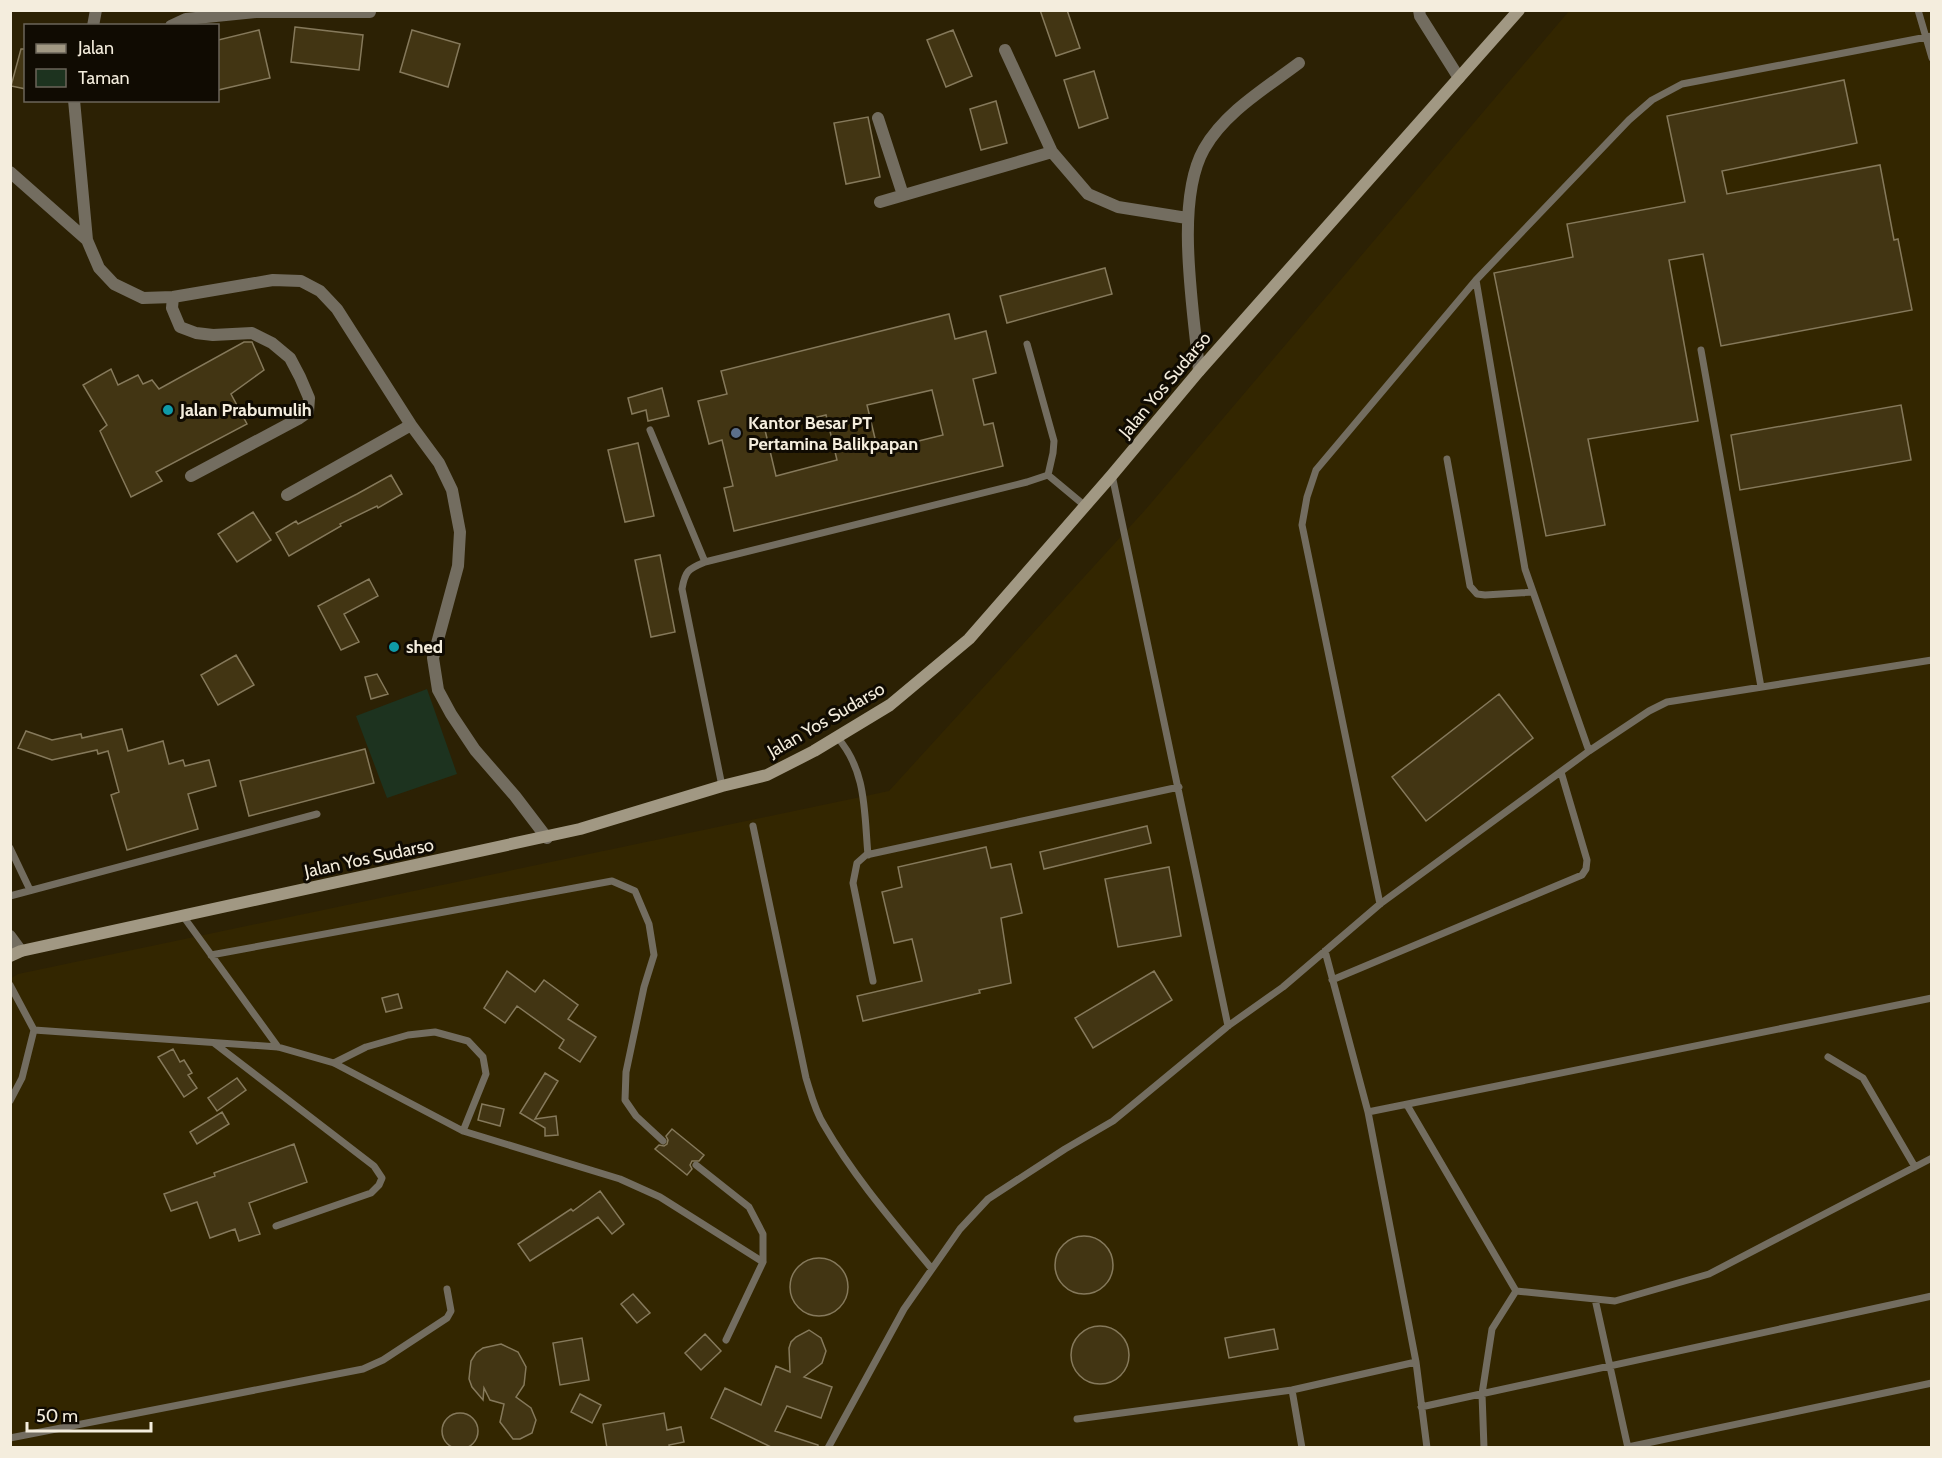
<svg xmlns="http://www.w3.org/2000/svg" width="1942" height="1458" viewBox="0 0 1942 1458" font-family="Cabin,sans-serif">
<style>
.built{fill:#332600}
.green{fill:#1d331f}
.building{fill:#423513;stroke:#85795b;stroke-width:1.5;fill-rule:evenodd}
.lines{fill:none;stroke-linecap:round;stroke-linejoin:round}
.service{stroke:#736d60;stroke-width:7}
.minor{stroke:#736d60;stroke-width:12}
.secondary{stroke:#a19883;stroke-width:12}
.culture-dot{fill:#0f9aa8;stroke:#100b02;stroke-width:2}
.service-dot{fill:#5c6f8a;stroke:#100b02;stroke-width:2}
.labels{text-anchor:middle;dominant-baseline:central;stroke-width:6;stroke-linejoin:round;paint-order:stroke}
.street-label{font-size:18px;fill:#f4eddd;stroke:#100b02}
.poi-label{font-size:18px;font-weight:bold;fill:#f4eddd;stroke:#100b02;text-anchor:start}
</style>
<rect width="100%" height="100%" fill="#2c2104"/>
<!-- built -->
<path class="built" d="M1569,11H1931V1447H11L10,979L18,974L889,791L1146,509Z"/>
<!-- green -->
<path class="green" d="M427,689L457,774L387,798L356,716Z"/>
<!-- building -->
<path class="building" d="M1040,10H1067L1080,48L1056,56Z
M295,27L363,35L359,70L291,62Z
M259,30L270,78L218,90V40Z
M412,30L460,44L448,87L400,72Z
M953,30L972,76L946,87L927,40Z
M21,49H26V89L11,86Z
M1094,71L1108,118L1079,128L1064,80Z
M1844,80L1857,143L1722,171L1727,194L1880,165L1894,240L1898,239L1912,310L1721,346L1703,254L1669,260L1698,421L1588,439L1605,525L1546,536L1494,273L1573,257L1567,224L1685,202L1667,116Z
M996,101L1007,143L981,150L970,109Z
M868,117L880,177L846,184L834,123Z
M1105,268L1112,294L1007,323L1000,296Z
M949,314L955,339L986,331L996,373L973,379L984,425L993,423L1003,466L734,531L724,488L733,486L722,440L709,444L698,401L727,394L721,371ZM932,390L943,435L878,451L867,405ZM826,415L837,460L776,476L765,430Z
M244,342H252L264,370L231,394L247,424L156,472L162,481L131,497L100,431L107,425L83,385L111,369L118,385L138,375L143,384L152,380L159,389Z
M662,388L669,416L648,421L646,410L632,414L628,398Z
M1901,405L1911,460L1740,490L1731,435Z
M638,443L654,516L625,522L608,450Z
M391,475L402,494L378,508L377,506L340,524L341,526L289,556L276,533L296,521L298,524L357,494Z
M253,512L271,540L237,562L218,534Z
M660,555L675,632L651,637L635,560Z
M369,579L378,596L344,614L359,642L341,650L318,606Z
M236,655L254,685L218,705L201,675Z
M377,674L388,694L371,699L365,677Z
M1499,694L1533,738L1426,821L1392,777Z
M122,729L128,751L163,741L169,764L183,760L185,766L209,760L216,786L188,794L198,829L127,850L111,795L119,792L108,751L98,754L97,750L52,760L18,748L26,731L52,740L81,734L82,738Z
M365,749L374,783L249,816L240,781Z
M1147,826L1151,843L1044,869L1040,852Z
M986,847L991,868L1011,864L1022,913L1001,918L1011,983L979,990L980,993L863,1021L857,996L922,981L912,939L894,943L882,892L902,887L898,867Z
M1169,867L1181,936L1118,947L1105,879Z
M507,971L535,992L544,980L578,1005L568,1019L596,1037L580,1062L559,1048L564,1040L517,1006L505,1023L484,1008Z
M1154,971L1172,1000L1093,1048L1075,1018Z
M398,994L402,1008L386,1012L382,998Z
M173,1049L180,1062L184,1060L192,1073L188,1075L197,1088L184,1097L158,1057Z
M545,1073L558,1081L535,1119L556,1116L558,1135L545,1136V1128L520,1113Z
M237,1078L246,1090L217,1111L208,1098Z
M482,1104L504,1109L500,1126L478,1120Z
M222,1112L229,1124L197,1144L190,1132Z
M672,1129L704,1155L699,1161H692L690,1165L692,1169L687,1175L655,1149L659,1145L664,1146L667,1144L668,1140L666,1136Z
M294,1144L307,1182L249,1203L260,1234L239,1241L235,1229L210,1238L197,1202L171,1211L164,1194L215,1176L214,1173Z
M600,1191L624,1224L612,1234L598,1217L530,1261L518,1244L571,1209L573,1211Z
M1055 1265a29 29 0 1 1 58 0a29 29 0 1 1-58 0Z
M790 1287a29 29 0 1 1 58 0a29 29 0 1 1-58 0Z
M633,1294L650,1313L637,1323L621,1304Z
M1071 1355a29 29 0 1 1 58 0a29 29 0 1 1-58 0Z
M1274,1329L1278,1349L1229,1358L1225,1338Z
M809,1330L821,1338L826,1351L822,1363L804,1377L832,1387L821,1418L787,1406L775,1431L818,1445V1448H773L711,1418L725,1388L761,1405L776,1366L790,1372L789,1348L791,1342L796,1337Z
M705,1334L721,1351L701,1370L685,1353Z
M582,1338L589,1380L560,1385L553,1343Z
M501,1344L518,1352L526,1367L524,1385L516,1397L531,1408L536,1420L532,1433L520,1439H513L500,1422L504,1404L490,1400L484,1388L483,1400L472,1387L469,1379L471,1361L476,1353L483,1348Z
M580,1394L601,1405L592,1423L571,1412Z
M442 1431a18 18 0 1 1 36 0a18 18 0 1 1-36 0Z
M664,1413L667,1430L681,1427L684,1442L669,1445L670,1448H607L603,1424Z"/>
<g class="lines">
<!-- service -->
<path class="service" d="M1918,10L1932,58
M1027,344L1054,441L1053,453L1048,475
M1701,350L1761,687
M650,430L705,562
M1447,459L1470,586L1477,594L1485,595L1533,592
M1048,475L1084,505
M1112,475L1228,1026
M837,737C867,771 864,812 868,855
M1589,751L1525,569L1476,280L1629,120L1652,100L1682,84L1932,36
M722,786L682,589C685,571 688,569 705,562L1027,482L1048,475
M753,826L806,1078C811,1094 815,1111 824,1125C854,1177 894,1223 932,1269
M10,848L30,890
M10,896L317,814
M1380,904L1302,525L1307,497L1316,470L1476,280
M183,916L278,1047
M1325,951L1368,1112L1416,1362L1427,1448
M211,955L612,881L635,891L649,924L654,955L644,987L626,1072L625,1100L636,1116L663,1141
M1332,980L1582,875L1586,869L1587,860L1561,772
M873,981L853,883L857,863L866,855L1179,787
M10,985L34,1030L22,1078L10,1101
M34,1030L278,1047L334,1063L463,1131L620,1179L660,1197L763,1262
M214,1043L374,1166L382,1178L379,1185L371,1193L276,1226
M1828,1057L1863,1078L1915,1167
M334,1063L366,1047L408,1035L435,1032L468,1041L483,1057L486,1074L463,1131
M1407,1105L1516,1291L1615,1301L1709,1274L1932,1158
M1368,1112L1932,998
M696,1165L749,1207L763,1234V1262L726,1340
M1595,1299L1628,1448
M1292,1390L1302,1448
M1421,1407L1932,1296
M1077,1419L1292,1390L1416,1362
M10,1438L363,1369L383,1360L447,1318L451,1311L447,1289
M1628,1447L1932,1383
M828,1448L904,1309L960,1229L988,1199L1065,1149L1113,1121L1228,1026L1283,987L1380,904L1589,751L1649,711L1667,702L1932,660
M1484,1448L1482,1394L1492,1329L1516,1291"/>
<!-- minor -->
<path class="minor" d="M1419,10L1420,16L1459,78
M93,26L96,10
M171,26L186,19L256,12H370
M1005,50L1052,152L1088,194L1118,207L1187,218
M74,100L87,240
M878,118L903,195
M10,172L87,240L99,268L114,284L143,298L173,297L273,280L301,281L320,291L337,309L411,425L439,463L452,490L460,532L458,566L433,658L438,690L451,714L475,750L515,796L547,838
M880,202L1052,152
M173,297L172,308L180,327L196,333L213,335L252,333L272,343L290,358L300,377L309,398L308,412L298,419L191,476
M1199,371C1194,311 1174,202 1204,149C1225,112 1266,88 1299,63
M287,495L411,425
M10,936L21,951"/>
<!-- secondary -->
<path class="secondary" d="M10,956L21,951L580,829L722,786L767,775L814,751L890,705L969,639L1112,475L1199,371L1519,10"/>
</g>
<!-- markers -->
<g class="culture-dot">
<circle cx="168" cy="410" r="6"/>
<circle cx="394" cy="647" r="6"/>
</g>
<circle class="service-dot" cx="736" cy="433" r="6"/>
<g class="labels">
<!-- street labels -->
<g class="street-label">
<text transform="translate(1165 385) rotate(-50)">Jalan Yos Sudarso</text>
<text transform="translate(826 720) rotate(-30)">Jalan Yos Sudarso</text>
<text transform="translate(369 858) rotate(-12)">Jalan Yos Sudarso</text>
</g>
<!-- poi labels -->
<g class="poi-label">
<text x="180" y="410">Jalan Prabumulih</text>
<text x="748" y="423">Kantor Besar PT<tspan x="748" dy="21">Pertamina Balikpapan</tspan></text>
<text x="406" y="647">shed</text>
</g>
</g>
<!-- border -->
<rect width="1942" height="1458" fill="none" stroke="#f4eddd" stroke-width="24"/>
<!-- legend -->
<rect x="24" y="24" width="195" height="78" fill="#100b02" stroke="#6b655a" stroke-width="1.5"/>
<rect x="36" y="44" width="30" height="9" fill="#a19883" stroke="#6b655a" stroke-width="1.5"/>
<text x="78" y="54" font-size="18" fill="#f4eddd">Jalan</text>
<rect x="36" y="69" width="30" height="18" fill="#1d331f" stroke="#6b655a" stroke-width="1.5"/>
<text x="78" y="84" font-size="18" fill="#f4eddd">Taman</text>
<!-- scale -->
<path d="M27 1422v9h124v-9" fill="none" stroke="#f4eddd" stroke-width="3"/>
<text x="36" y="1422" font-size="18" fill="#f4eddd" stroke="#100b02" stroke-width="4.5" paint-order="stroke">50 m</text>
</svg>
